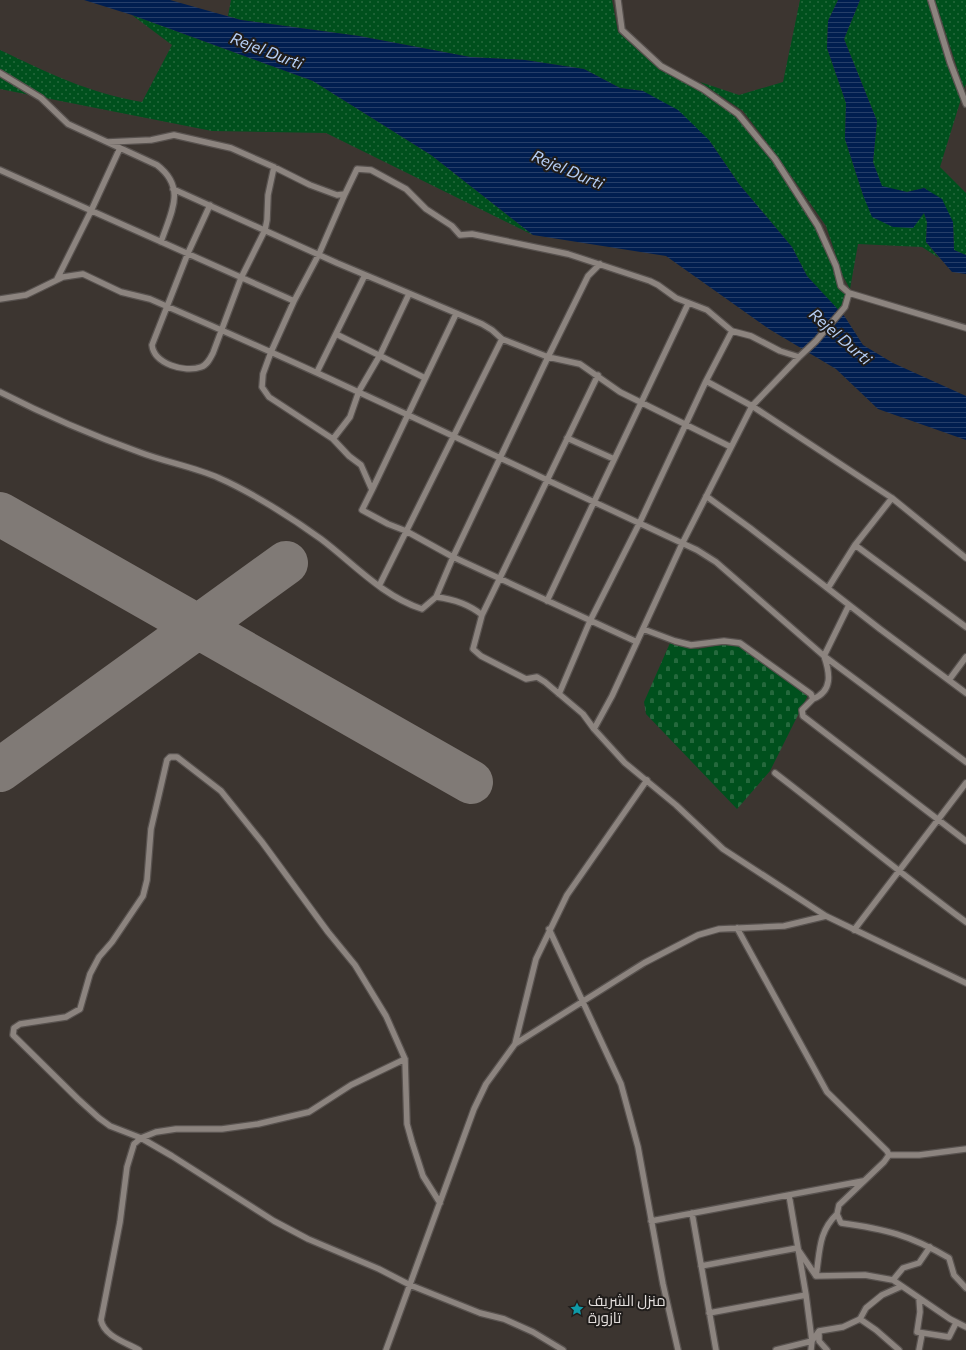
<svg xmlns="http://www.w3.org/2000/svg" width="966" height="1350" viewBox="0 0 966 1350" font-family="Commissioner,Cairo,sans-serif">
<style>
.grass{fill:url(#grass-dots)}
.cemetery{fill:url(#cemetery-stones)}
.water{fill:url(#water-rules)}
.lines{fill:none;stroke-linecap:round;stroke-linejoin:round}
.runway{stroke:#807a76;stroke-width:44}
.minor-casing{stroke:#58524f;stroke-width:8}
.minor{stroke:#8c847f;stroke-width:5.5}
.labels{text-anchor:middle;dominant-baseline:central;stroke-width:4;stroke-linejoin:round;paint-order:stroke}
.poi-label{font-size:15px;fill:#e2dddb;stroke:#201d1b;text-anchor:start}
.water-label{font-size:16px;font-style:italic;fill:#b6cff6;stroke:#201d1b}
</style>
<defs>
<pattern id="grass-dots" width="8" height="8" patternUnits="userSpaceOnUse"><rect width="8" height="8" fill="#00501d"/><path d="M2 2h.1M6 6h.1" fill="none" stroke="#25693d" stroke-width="1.8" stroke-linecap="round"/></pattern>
<pattern id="cemetery-stones" width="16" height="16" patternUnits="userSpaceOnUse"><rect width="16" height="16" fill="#00501d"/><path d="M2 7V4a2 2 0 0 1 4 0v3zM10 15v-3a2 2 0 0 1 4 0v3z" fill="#25693d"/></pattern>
<pattern id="water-rules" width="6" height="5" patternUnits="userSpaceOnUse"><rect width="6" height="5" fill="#001e50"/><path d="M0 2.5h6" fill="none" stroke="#253e69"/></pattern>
</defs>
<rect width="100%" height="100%" fill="#3c3530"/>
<!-- grass -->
<path class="grass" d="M231,0H612L618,32L660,70L702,91L737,117L773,161L817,227L834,267L838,286L846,294L843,307L839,311L807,276L792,247L739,184L709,140L643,91L620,88L584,69L525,60L470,57L359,36L241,20L228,16Z
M800,0H838L828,21L827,48L846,103L845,139L863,195L924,213L927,222L926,242L939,258L922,247L858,244L850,289L843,276L826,226L778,157L743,111L700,82L739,95L783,82Z
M860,0H928L946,61L961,99L940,167L966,193V255L954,250L953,222L925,188L907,192L882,187L873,162L877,121L844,39Z
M935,0H966V84L964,89Z
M132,15L313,81L431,155L533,235L326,133L212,131L0,89V50C46,72 91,94 142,102L172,45Z"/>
<!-- cemetery -->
<path class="cemetery" d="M670,643L698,649L726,644L740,645L808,695L770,771L737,809L646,714L644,702Z"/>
<!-- water -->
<path class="water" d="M84,0H170L241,20L359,36L470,57L525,60L584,69L620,88L643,91L678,110L709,140L739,184L792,247L807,276L845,317L863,345L893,363L966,396V440L878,409L836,369L769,329L666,256L533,235L431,155L313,81L132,15Z
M838,0H860L844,39L877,121L873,162L882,186L907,192L924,188L942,199L953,222L954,250L966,255V274L952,272L926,242L927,222L924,213L913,228L893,227L872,217L863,195L845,139L846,103L827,48L828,21Z"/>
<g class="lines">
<!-- runway -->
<path class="runway" d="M0,514L471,782
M0,770L286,563"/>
<!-- minor casing -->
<g class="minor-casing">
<path id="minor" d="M618,0L622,30L661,66L703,89L738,114L775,159L818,226L836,266L841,286L849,293L966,328
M931,0L950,62L966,104
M0,73L41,98L68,124L157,165C187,188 171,212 161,242
M108,142L151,140L174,135L231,148L274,167L310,185L337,195L345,194L357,169L371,170L406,189L426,209L452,226L460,235L472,234L568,254L650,281L658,285L676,298L707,310L732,331L751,336L780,351L799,357
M0,170L294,301
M173,189L337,263L482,324L492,330L502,339L548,357L580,364L620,392L731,447
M345,194L319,254L294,301L271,352L263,374L262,387L269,397L333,439L349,456L361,465L372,490L362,510L388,524L406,531L453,557L637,642
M210,205L188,253L152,345C154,364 185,373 201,367C207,365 210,359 213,353L241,278L265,230L267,220L268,195L274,167
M57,279L91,211L120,148
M0,299L26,295L63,277L83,274L121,292L150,299L166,306C345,383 520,468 697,550L716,562L824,656L966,762
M336,334L425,378
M317,372L365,275
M706,381L752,406L892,498L966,558
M0,392C45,415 91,435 139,452C165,462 194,467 219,478C251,492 292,518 321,539C353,563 382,596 422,609L436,597C452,599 469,604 482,615L473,649L481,656L526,679L537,677L545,682L583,714L594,729L625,763L676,805L723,849L826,916L966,983
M567,438L614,459
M333,439L350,417L359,391L380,355L409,294
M372,490L456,314
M706,496L750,528L880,629L966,693
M855,545L966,627
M379,586L502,339
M828,588L855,545L892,498
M436,597L453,557L548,357L588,276L600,264
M547,601L688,304
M482,615L598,375
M643,629L675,641L691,645L724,641L740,643L811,694L813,699L802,710L803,716L966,841
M949,680L966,657
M559,694L590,621L639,524L706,381L732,331
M813,699C833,691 830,673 824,656L849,605
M594,729L612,696L682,544L752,406L799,357L816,341L845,307L849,293
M775,773C839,822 901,874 966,922
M737,928L827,1092L887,1151L889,1155
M549,929L621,1084L638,1147L663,1284L678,1350
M854,930L966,783
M515,1044L644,963L698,935L719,929L784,926L826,916
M889,1155L884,1162L839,1205L837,1214L841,1223C885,1229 910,1235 949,1258L954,1275L966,1288
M889,1155H919L966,1149
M789,1195L806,1295L812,1341L811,1350
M440,1203L423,1176L412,1142L407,1124L405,1059L386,1016L355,965L328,932L262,842L221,791L177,757H170L167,760L151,829L147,880L143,896L112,942L99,957L90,974L80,1009L66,1017L20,1024L14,1028L13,1035L78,1099L99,1118L110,1126L141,1138L172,1156L274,1221L308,1239L379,1269L410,1285L480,1313L504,1319L533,1332L563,1350
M692,1213L716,1350
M651,1221L863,1181
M701,1266L797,1248L816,1276L865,1275L893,1280L950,1319L966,1327
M816,1276C820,1252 818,1232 837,1214
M893,1280L903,1268L919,1263L930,1247
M919,1298L920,1312L917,1332L949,1337L956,1323
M709,1313L806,1295
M860,1319L876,1330L899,1350
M819,1332V1341L827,1350
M139,1350C125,1342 104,1336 101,1320L120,1222L127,1167L134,1144L141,1138L156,1132L176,1129H222L258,1124L309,1112L351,1085L405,1059
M386,1350L474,1109L486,1084L515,1044L536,959L567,895L647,780
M776,1350L812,1341L819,1331L843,1327L860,1319L866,1308L882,1295L900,1287
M919,1350L922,1334"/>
</g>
<!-- minor -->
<use href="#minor" class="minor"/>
</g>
<!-- icons -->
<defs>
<g id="sight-bare" transform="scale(1.08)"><path d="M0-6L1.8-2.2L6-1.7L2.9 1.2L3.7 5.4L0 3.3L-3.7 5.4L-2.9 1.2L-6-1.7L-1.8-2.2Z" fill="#0f9aa8" stroke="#201d1b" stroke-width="2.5" paint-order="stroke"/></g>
</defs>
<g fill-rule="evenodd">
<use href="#sight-bare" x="577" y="1309"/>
</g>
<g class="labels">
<!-- poi labels -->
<g class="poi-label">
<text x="588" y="1300">منزل الشريف<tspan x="588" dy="17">تازورة</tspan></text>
</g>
<!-- water labels -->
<g class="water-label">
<text transform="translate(267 50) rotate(21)">Rejel Durti</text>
<text transform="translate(568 169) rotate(23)">Rejel Durti</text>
<text transform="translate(841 336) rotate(41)">Rejel Durti</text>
</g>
</g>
</svg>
